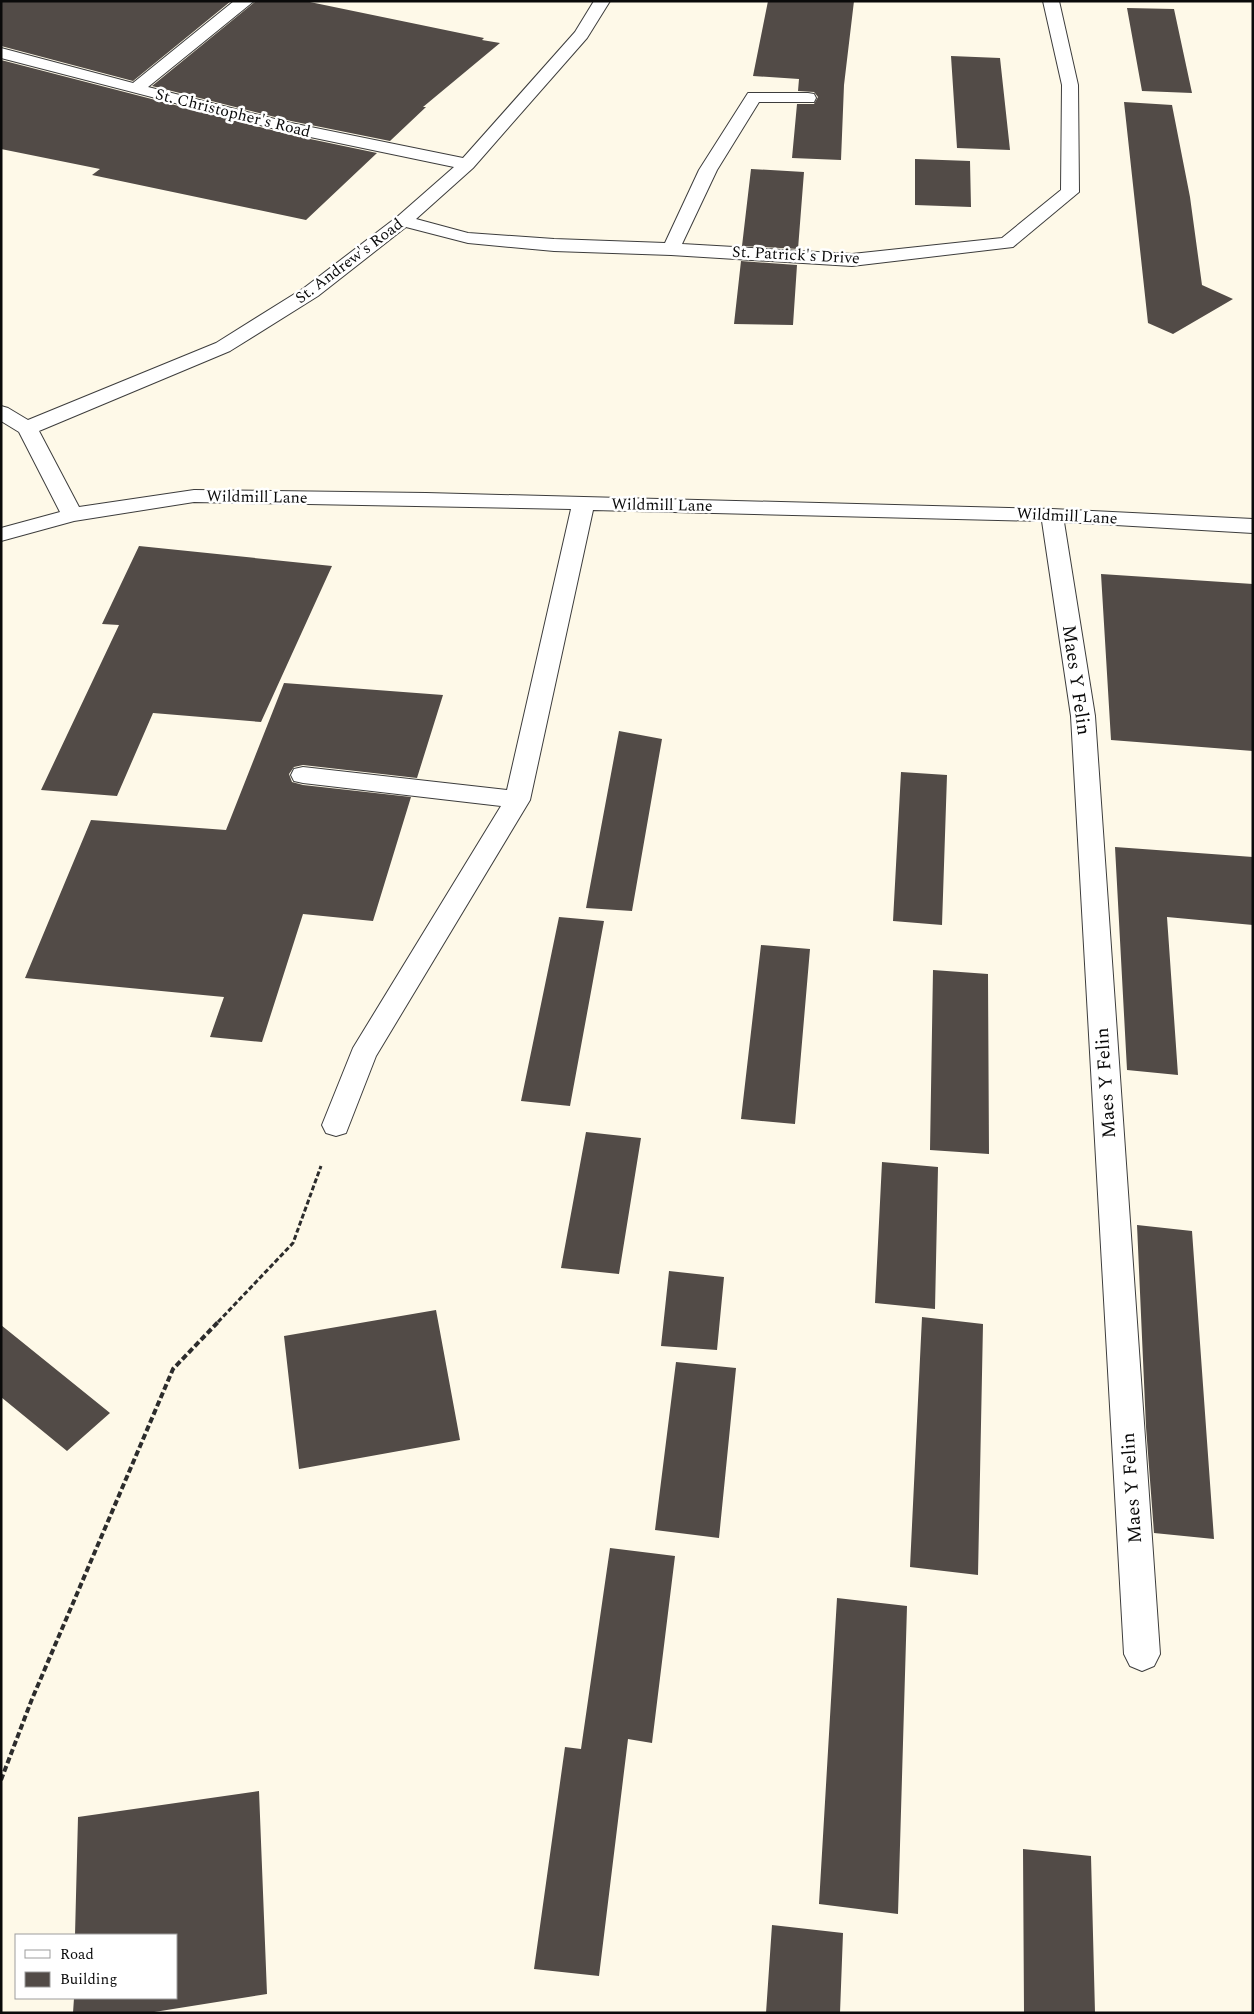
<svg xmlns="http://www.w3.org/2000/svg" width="1254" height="2014" viewBox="0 0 1254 2014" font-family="Spectral,serif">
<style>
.building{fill:#524b47}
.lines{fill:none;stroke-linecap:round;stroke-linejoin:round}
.minor-casing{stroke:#3d3d3d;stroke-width:2}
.path-far1{stroke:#2c2c2c;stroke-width:3;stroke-dasharray:5 2.5;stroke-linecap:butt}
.path{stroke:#2c2c2c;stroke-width:4;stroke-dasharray:6 3;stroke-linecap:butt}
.minor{fill:#fff;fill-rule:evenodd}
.labels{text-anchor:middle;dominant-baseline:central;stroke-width:5;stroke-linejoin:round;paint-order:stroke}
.far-street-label{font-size:16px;fill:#0a0a0a;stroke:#fff}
.street-label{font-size:19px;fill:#0a0a0a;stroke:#fff}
</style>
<rect width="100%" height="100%" fill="#fef9e8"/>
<!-- building -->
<path class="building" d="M1,1H231L133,81L1,46Z
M256,1H305L484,38L482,40L500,43L423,107H426L390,141L291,121L152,86Z
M768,1H854L844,85L841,160L792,158L797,104H814L818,97L814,92L798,91L799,79L753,76Z
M1127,8L1174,9L1192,93L1142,91Z
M951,56L1000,58L1010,150L957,148Z
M1,60L291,135L377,153L306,220L92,175L100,169L1,149Z
M1124,102L1172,105L1190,197L1202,285L1233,299L1173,334L1148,323Z
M915,159L970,161L971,207L915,205Z
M751,169L804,172L798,249L742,246Z
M741,261L797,265L793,325L734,324Z
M139,546L332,566L261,722L153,713L117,796L41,790L119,625L102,624Z
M1101,574L1253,584V751L1111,740Z
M284,683L443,695L417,778L303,765L294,767L289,774L292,782L303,785L411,797L373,921L303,914L262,1042L210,1037L224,997L25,978L91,820L226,830Z
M619,731L662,739L632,911L586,908Z
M901,772L947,775L942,925L893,921Z
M1115,847L1253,857V925L1167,917L1178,1075L1127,1070Z
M559,917L604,921L570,1106L521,1101Z
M761,945L810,949L795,1124L741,1119Z
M933,970L988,974L989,1154L930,1150Z
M586,1132L641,1138L619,1274L561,1268Z
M882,1162L938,1167L935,1309L875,1303Z
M1137,1225L1192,1231L1214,1539L1154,1533L1146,1427Z
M669,1271L724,1277L717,1350L661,1346Z
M436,1310L460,1440L299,1469L284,1336Z
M922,1317L983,1324L978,1575L910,1567Z
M1,1325L110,1413L67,1451L1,1397Z
M676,1362L736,1368L719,1538L655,1530Z
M610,1548L675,1556L652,1743L628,1739L599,1976L534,1969L565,1747L581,1749Z
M837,1598L907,1606L898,1914L819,1904Z
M259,1791L267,1994L148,2013H73L74,1998H176V1935H75L78,1817Z
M1023,1849L1091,1856L1095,2013H1024Z
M772,1925L843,1933L840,2013H766Z"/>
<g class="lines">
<!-- minor casing -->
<g class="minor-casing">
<path id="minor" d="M234,1H254L148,87L291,123L463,158L575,32L594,1H610L587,38L473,168L416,219L468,233L554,239L665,243L699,170L748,93H808L814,94L816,98L814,102H759L717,170L682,244L852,254L1002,238L1061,190L1062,85L1043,1H1059L1078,85L1079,192L1013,247L852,266L671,255L554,251L468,243L406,227L318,296L230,351L39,431L79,507L194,490L426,493L1052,509L1253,519V533L1064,522L1095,716L1160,1654L1154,1666L1142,1671L1130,1666L1124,1654L1071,716L1042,521L593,510L530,800L376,1056L346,1133L336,1136L326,1133L322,1125L353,1048L501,806L303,783L294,781L291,775L294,769L303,767L507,790L571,509L194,502L74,521L1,541V528L60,512L19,432L1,421V406L8,408L28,420L216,343L304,288L397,217L454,167L291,133L1,58V48L133,83Z"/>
</g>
<!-- path-far1 -->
<path class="path-far1" d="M218,1322L293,1243L321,1166"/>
<!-- path -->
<path class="path" d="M1,1780L32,1699L173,1369L219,1321"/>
<!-- minor -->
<use href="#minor" class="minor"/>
</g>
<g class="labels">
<!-- far-street labels -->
<g class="far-street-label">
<text transform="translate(233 113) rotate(14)">St. Christopher's Road</text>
<text transform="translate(796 255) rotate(3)">St. Patrick's Drive</text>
<text transform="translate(349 261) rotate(-37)">St. Andrew's Road</text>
<text transform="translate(257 497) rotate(1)">Wildmill Lane</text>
<text transform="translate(662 505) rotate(1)">Wildmill Lane</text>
<text transform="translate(1067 516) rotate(3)">Wildmill Lane</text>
</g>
<!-- street labels -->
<g class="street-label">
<text transform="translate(1076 680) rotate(82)">Maes Y Felin</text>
<text transform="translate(1106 1083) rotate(-94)">Maes Y Felin</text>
<text transform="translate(1132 1488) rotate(-94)">Maes Y Felin</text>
</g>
</g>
<!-- border -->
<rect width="1254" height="2014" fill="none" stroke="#0a0a0a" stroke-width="5"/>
<!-- legend -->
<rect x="15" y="1934" width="162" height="65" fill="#ffffff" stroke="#9d9d9d"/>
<rect x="25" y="1950" width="25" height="8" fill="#ffffff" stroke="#9d9d9d"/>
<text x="60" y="1959" font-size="15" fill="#0a0a0a">Road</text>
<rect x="25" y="1972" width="25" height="15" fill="#524b47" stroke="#9d9d9d"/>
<text x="60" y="1984" font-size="15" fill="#0a0a0a">Building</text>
</svg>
